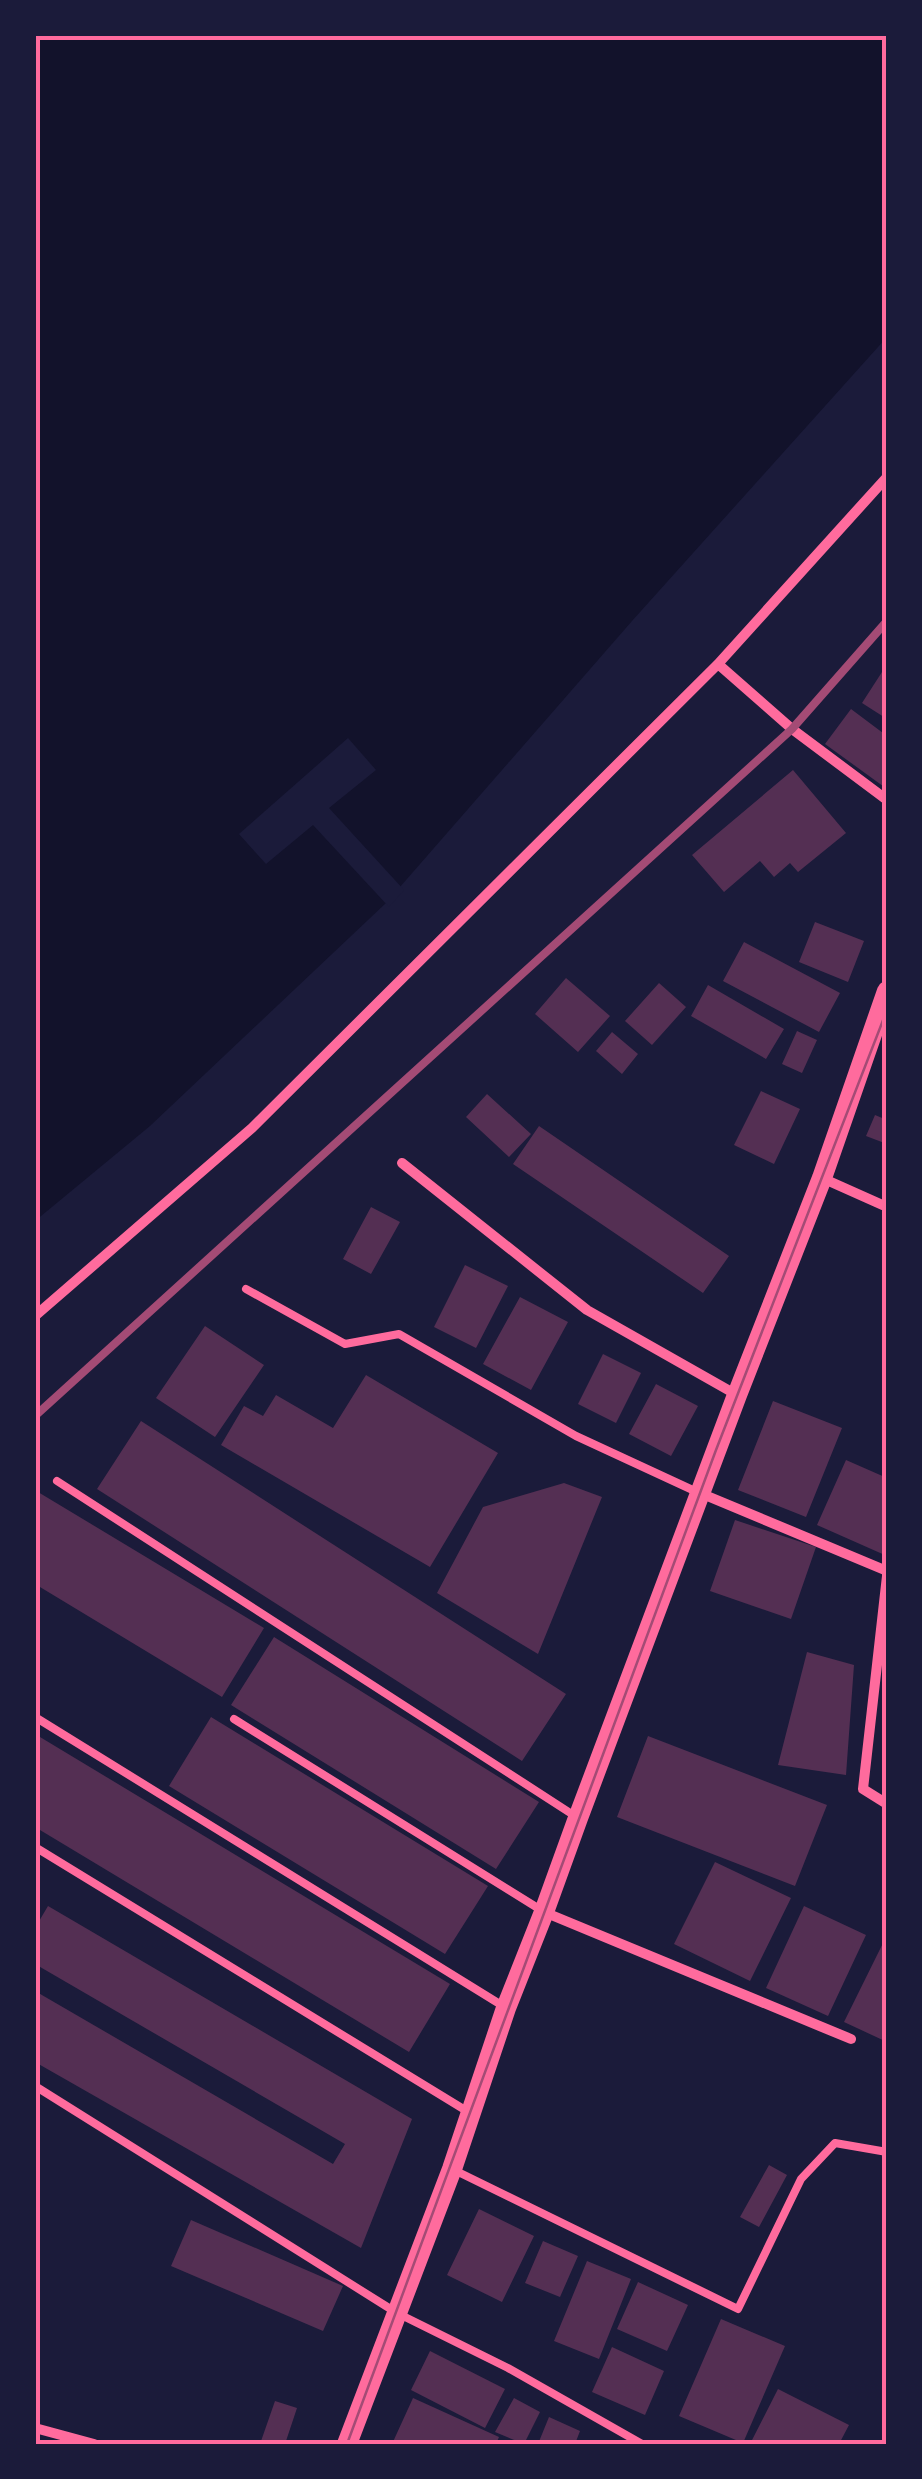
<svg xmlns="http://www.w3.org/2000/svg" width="922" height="2479" viewBox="0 0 922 2479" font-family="'Nunito Sans',sans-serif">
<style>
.water{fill:#12122b}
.pier{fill:#1b1b3a}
.building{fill:#542f53}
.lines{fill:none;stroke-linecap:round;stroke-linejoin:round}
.service{stroke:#ff6b9d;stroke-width:8}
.minor{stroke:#ff6b9d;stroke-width:10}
.secondary{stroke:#ff6b9d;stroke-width:20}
.tram{stroke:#a44b75;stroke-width:2.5}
.rail{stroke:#a44b75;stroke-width:8}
.neatline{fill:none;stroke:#ff6b9d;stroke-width:4}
</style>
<rect width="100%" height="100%" fill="#1b1b3a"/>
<!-- water -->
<path class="water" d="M35,35H887V337L632,621L386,903L150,1126L35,1221Z"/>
<!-- pier -->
<path class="pier" d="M348,738L376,770L329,808L404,890L389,907L313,825L266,864L239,834Z"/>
<!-- building -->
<path class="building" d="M882,672L887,675V719L862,703Z
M851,709L887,736V789L825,744Z
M793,770L846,833L798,872L790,863L774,877L760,861L724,892L692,855Z
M815,922L864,941L848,982L799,962Z
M744,942L840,993L819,1032L723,981Z
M566,978L610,1016L578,1052L535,1014Z
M659,983L686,1007L652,1045L625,1021Z
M708,985L784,1029L766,1059L691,1016Z
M797,1031L817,1040L802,1073L782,1064Z
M612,1032L638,1054L622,1074L596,1051Z
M761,1091L800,1109L774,1164L734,1145Z
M487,1094L531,1134L509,1157L466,1117Z
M875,1115L887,1120V1144L866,1136Z
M539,1126L729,1256L703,1293L513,1164Z
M371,1207L400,1222L371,1274L343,1259Z
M465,1265L508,1286L476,1348L434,1327Z
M520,1297L568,1322L531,1390L483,1364Z
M205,1326L264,1365L215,1437L156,1398Z
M603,1354L641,1373L616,1423L578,1404Z
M366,1375L498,1453L430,1567L221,1445L244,1406L263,1416L276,1395L333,1428Z
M656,1384L698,1406L671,1456L629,1434Z
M773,1401L842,1428L806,1517L738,1490Z
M141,1421L566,1694L522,1761L97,1489Z
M846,1460L887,1478V1556L817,1525Z
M564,1483L602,1497L538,1654L437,1593L483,1507Z
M38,1492L264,1628L222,1697L35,1584V1496Z
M735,1520L816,1547L791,1619L710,1591Z
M274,1637L539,1802L496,1869L231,1705Z
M807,1652L854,1665L846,1775L778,1765Z
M211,1717L488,1886L445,1954L169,1786Z
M35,1734L450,1984L409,2052L35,1827Z
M648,1736L827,1805L795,1886L617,1817Z
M715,1862L791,1898L750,1981L674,1944Z
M48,1906L412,2119L361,2248L35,2062V1991L333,2164L345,2144L35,1964V1928Z
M804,1906L866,1935L828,2016L766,1988Z
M887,1935V2042L844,2022Z
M769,2165L787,2175L759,2227L740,2217Z
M479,2209L534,2236L502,2302L447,2275Z
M191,2220L343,2286L323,2331L171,2266Z
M543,2241L578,2256L560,2297L525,2283Z
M587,2261L631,2279L599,2359L554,2341Z
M638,2282L688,2305L667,2351L617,2329Z
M721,2319L785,2346L743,2443L679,2416Z
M612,2347L664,2371L645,2415L592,2392Z
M430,2351L505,2389L485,2428L411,2390Z
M778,2389L849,2425L839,2444H750Z
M413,2398L499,2437L496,2444H392Z
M514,2398L540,2412L524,2444L495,2432Z
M275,2401L297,2408L285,2444H260Z
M549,2417L580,2431L575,2444H538Z"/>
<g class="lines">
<!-- service -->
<path class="service" d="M246,1289L345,1344L399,1334L576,1436L697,1492
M57,1481L578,1818
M35,1717L503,2006
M234,1719L541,1910
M35,1847L470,2113
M35,2086L397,2313L508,2368L642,2444
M452,2169L738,2309L801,2179L835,2143L887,2152"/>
<!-- minor -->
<path class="minor" d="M718,664L792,729L887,800
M402,1163L587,1310L737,1395
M822,1178L887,1207
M35,1316L252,1128L718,664L887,477
M700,1493L887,1571
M887,1576L863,1789L887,1804
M544,1912L851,2039
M35,2428L94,2444"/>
<!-- secondary -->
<path class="secondary" d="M347,2444L452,2169L506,2008L544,1912L578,1818L737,1395L822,1178L887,991"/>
<!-- tram -->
<path class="tram" d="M347,2444L716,1450L887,1010"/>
<!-- rail -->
<path class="rail" d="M35,1416L792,729L887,621"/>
</g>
<!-- border -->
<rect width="922" height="2479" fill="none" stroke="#1b1b3a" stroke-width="75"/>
<rect x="38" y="38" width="846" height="2404" class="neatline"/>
</svg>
